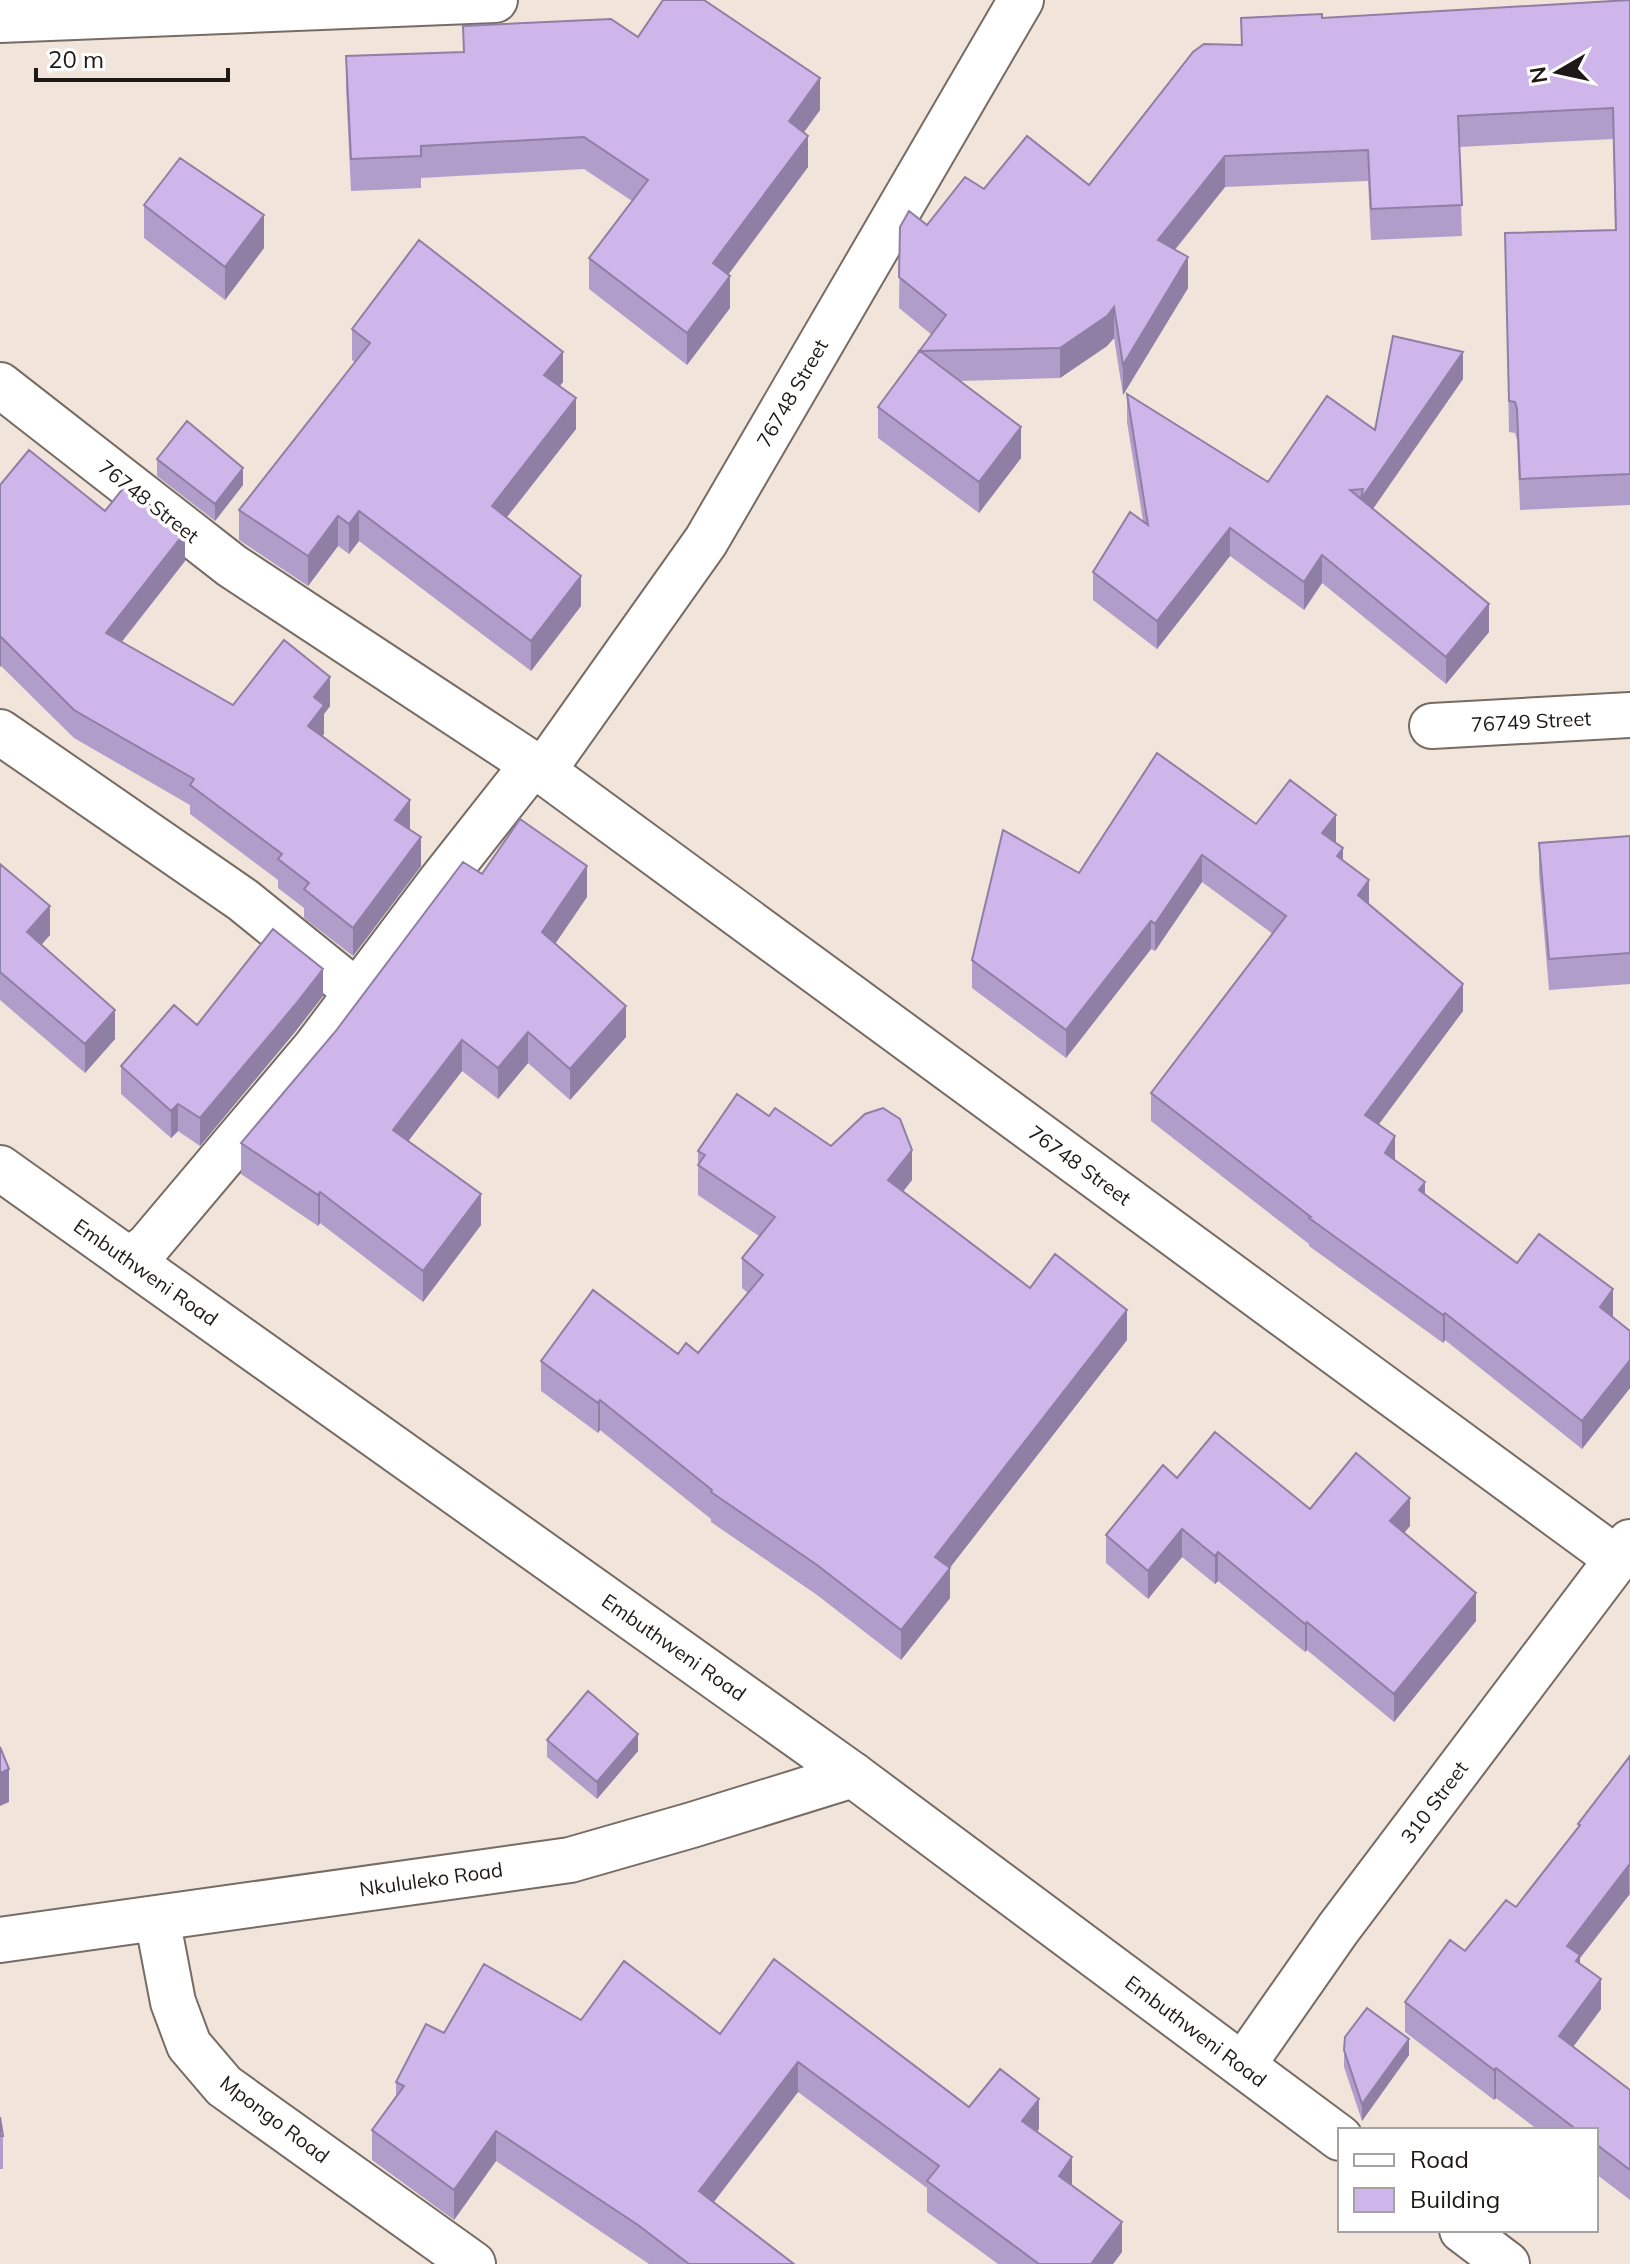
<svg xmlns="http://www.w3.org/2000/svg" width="1630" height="2264" viewBox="0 0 1630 2264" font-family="Mulish,sans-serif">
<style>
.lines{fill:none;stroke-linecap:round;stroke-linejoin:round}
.street-casing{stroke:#776c64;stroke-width:48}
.secondary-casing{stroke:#776c64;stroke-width:48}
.street{stroke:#fff;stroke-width:44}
.secondary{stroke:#fff;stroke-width:44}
.wall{fill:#b19dca}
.shaded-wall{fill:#907fa4}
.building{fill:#ceb6eb;stroke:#907fa4;stroke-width:2}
.labels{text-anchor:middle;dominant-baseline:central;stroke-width:7;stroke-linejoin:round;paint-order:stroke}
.street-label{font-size:20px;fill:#1e1916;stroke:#fff}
</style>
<rect width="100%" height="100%" fill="#f1e5db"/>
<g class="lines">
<!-- street casing -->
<g class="street-casing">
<path id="street" d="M0,20L495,0
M0,385L232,566L543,771L1617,1559
M1432,726L1630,715
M0,732L243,900L358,993
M543,771L706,541L1021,0
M129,1260L148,1246L315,1048L440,882L533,764
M157,1918L173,2002L189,2045L224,2086L473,2264
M0,1940L570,1860L692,1825L853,1775
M1243,2065L1338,1929L1630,1542"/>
</g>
<!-- secondary casing -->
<g class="secondary-casing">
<path id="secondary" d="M0,1168L853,1775L1340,2138
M1462,2230L1507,2264"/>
</g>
<!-- street -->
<use href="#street" class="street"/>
<!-- secondary -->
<use href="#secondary" class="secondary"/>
</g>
<!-- wall -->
<path class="wall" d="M1630,0V505L1520,510L1517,440L1515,433L1509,432L1505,233L1615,231L1613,139L1459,147L1462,236L1371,240L1368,181L1225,187L1175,250L1188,288L1123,395L1114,338L1107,346L1060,378L960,381L1021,458L979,513L878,438V407L932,335L899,308L900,227L927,225L984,189L1089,185L1241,45V18H1322Z
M463,26L638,37L820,110L804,132L808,167L728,275L730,308L687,365L589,289V258L632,201L584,169L421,178V188L351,191L346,88V56L463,52Z
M144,205L264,248L225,300L144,238Z
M352,329L563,382L559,386L576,429L507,517L581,606L531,671L359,541L349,554L338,546L308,586L239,540V510L355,362L352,360Z
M1463,379L1373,509L1489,632L1446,684L1322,583L1304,610L1230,556L1157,649L1093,600V572L1143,521L1127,422V394L1268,482L1375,430Z
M157,459L243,485L215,521L157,476Z
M0,485L105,511L185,561L122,642L233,705L330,706L324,714V734L322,736L410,829L421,866L353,956L304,918V908L278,888V880L190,814V805L74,738L1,666Z
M1256,824L1336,843L1343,861L1369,904L1463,1011L1378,1124L1395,1160L1425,1195L1517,1263L1613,1317L1630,1331V1388L1582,1449L1445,1340L1443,1343L1309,1246V1244L1151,1121V1093L1273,934L1202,882L1155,951L1151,949L1066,1058L972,988V960L1079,873Z
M1630,836V984L1549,990L1539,874V843Z
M0,864L50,935L41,945L115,1039L85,1073L0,1000Z
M482,874L587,897L555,944L626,1037L570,1100L528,1063L498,1099L462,1071L408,1141L481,1225L423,1302L320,1223L318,1226L241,1174V1143Z
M323,996L295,1032L200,1146L178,1131L171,1138L121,1094V1066L197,1025Z
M769,1116L831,1146L912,1180L903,1192L1030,1288L1127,1340L949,1568L950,1598L901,1660L817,1595L711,1522V1519L600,1430L598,1433L541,1391V1361L698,1353L748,1293L742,1288V1258L759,1236L698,1195V1151Z
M1177,1478L1310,1509L1410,1526L1404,1533L1476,1621L1394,1722L1307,1650L1305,1652L1218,1581L1215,1584L1182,1557L1148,1599L1106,1563V1535Z
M547,1740L638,1751L597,1799L547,1757Z
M1630,1756V1896L1629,1895L1580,1958V1963L1601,2009L1573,2047L1630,2090V2200L1596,2174V2130H1538L1496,2098L1494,2100L1405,2032V2002L1516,1907L1578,1827V1824Z
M581,2020L720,2034L969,2107L1039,2129L1037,2132L1072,2186L1122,2252L1113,2264H998L927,2212V2188L798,2092L714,2202L794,2264H649L496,2161L454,2220L372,2160V2130L396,2096V2082L444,2033Z
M1344,2050L1409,2055L1362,2121L1344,2067Z
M0,2117L3,2136V2169H0Z"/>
<!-- shaded-wall -->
<path class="shaded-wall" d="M820,78V110L789,153V121Z
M808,136V167L713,295V263Z
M1225,156V187L1158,270V240Z
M264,215V248L225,300V267Z
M1188,257V288L1123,395V365Z
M730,276V308L687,365V333Z
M1114,307V338L1107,346L1060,378V348Z
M563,352V382L544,406V375Z
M1463,352V379L1361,526V499Z
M576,398V429L492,536V506Z
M1021,427V458L979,513V482Z
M243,468V485L215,521V504Z
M359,511V541L349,554V524Z
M338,516V546L308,586V556Z
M1230,528V556L1157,649V621Z
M185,532V561L106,661V633Z
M1322,555V583L1304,610V582Z
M581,576V606L531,671V641Z
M1489,604V632L1446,684V657Z
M1,637V666L0,667V639Z
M330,677V706L324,714V734L308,755V726L314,697Z
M410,800V829L395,849V820Z
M1336,815V843L1322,833Z
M421,837V866L353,956V928Z
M1343,848V876L1337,856Z
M1202,855V882L1155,951V924Z
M587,866V897L542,963V932Z
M1369,880V908L1358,895Z
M50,906V935L27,961V932Z
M1151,921V949L1066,1058V1030Z
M323,969V996L295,1032L200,1146V1118Z
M1463,984V1011L1365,1143V1115Z
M626,1006V1037L570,1100V1069Z
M115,1010V1039L85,1073V1044Z
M528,1032V1063L498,1099V1068Z
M462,1040V1071L393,1161V1130Z
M178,1104V1131L171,1138V1111Z
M1395,1136V1163L1385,1153Z
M912,1150V1180L888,1210V1180Z
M1425,1182V1210L1419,1190Z
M320,1192V1223L318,1226V1195Z
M481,1194V1225L423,1302V1271Z
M1613,1289V1317L1600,1307Z
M1127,1310V1340L935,1587V1557Z
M1445,1313V1340L1443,1343V1315Z
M1630,1360V1388L1582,1449V1421Z
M600,1400V1430L598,1433V1403Z
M1410,1498V1526L1390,1549V1521Z
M1182,1529V1557L1148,1599V1571Z
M1218,1552V1581L1215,1584V1556Z
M950,1568V1598L901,1660V1630Z
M1476,1593V1621L1394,1722V1694Z
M1307,1622V1650L1305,1652V1624Z
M638,1734V1751L597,1799V1782Z
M9,1769V1802L0,1806V1773Z
M1629,1865V1895L1580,1958V1985L1567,1946Z
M1601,1979V2009L1559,2066V2036Z
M1409,2039V2055L1362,2121V2104Z
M798,2062V2092L699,2221V2191Z
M1496,2068V2098L1494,2100V2070Z
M1039,2099V2129L1022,2151V2121Z
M496,2131V2161L454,2220V2190Z
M1072,2157V2187L1059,2176Z
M1122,2222V2252L1113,2264H1091Z"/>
<!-- building -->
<path class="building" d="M663,0H704L820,78L789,121L808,136L713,263L730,276L687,333L589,258L648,180L584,137L421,146V156L351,159L346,56L464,52L463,26L611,19L638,37Z
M1630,0V474L1520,479L1517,409L1515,402L1509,401L1505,233L1616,230L1613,108L1458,116L1462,205L1371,209L1368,150L1225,156L1158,240L1188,257L1123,365L1114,307L1107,316L1060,348L920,351L1021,427L979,482L878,407L946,315L899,277L900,227L909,211L927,225L965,177L984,189L1027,136L1089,185L1193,52L1204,44L1242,45L1241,18L1322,14V18Z
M180,158L264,215L225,267L144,205Z
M419,240L563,352L544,375L576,398L492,506L581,576L531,641L359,511L349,524L338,516L308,556L239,510L370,343L352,329Z
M1393,336L1463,352L1361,499L1363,489L1350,490L1489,604L1446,657L1322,555L1304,582L1230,528L1157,621L1093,572L1130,512L1148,525L1127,394L1268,482L1327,396L1375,430Z
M187,421L243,468L215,504L157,459Z
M29,450L105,511L125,486L185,532L106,633L233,705L284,640L330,677L314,697L324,705L308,726L410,800L395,820L421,837L353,928L304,889L309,883L278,859L282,854L190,785L194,779L74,710L1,637L0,639V485Z
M1157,753L1256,824L1290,780L1336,815L1322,833L1343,848L1337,856L1369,880L1358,895L1463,984L1365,1115L1395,1136L1385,1153L1425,1182L1419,1190L1517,1263L1539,1234L1613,1289L1600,1307L1630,1331V1360L1582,1421L1445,1313L1443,1315L1309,1218L1311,1217L1151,1093L1286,916L1202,855L1155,924L1151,921L1066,1030L972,960L1003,830L1079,873Z
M520,819L587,866L542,932L626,1006L570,1069L528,1032L498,1068L462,1040L393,1130L481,1194L423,1271L320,1192L318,1195L241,1143L335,1032L463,862L482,874Z
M1630,836V953L1549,959L1539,843Z
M0,864L50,906L27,932L115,1010L85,1044L0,972Z
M273,929L323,969L295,1005L200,1118L178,1104L171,1111L121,1066L174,1005L197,1025Z
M737,1094L769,1116L775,1108L831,1146L865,1114L883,1108L900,1119L912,1150L888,1180L1030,1288L1055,1254L1127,1310L935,1557L950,1568L901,1630L817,1565L711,1492L712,1490L600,1400L598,1403L541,1361L593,1290L678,1354L686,1343L698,1353L763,1275L742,1258L775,1217L698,1165L705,1155L698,1151Z
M1215,1432L1310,1509L1356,1453L1410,1498L1390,1521L1476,1593L1394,1694L1307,1622L1305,1624L1218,1552L1215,1556L1182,1529L1148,1571L1106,1535L1163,1465L1177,1478Z
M588,1691L638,1734L597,1782L547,1740Z
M0,1747L9,1769L0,1773Z
M1630,1756V1866L1629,1865L1567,1946L1580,1955L1576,1961L1601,1979L1559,2036L1630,2090V2170L1596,2144V2130H1577L1496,2068L1494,2070L1405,2002L1450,1940L1465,1951L1506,1900L1516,1907L1580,1825L1578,1824Z
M774,1959L969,2107L1000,2069L1039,2099L1022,2121L1072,2157L1059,2176L1122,2222L1091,2264H1039L927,2181L939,2166L798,2062L699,2191L794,2264H689L638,2225L496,2131L454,2190L372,2130L404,2086L396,2082L426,2024L444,2033L484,1964L581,2020L624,1961L720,2034Z
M1367,2008L1409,2039L1362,2104L1344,2050L1345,2037Z
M0,2117L3,2136H0Z"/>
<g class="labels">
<!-- street labels -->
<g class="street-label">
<text transform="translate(792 393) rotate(-60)">76748 Street</text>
<text transform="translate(149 501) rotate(38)">76748 Street</text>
<text transform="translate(1531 721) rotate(-3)">76749 Street</text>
<text transform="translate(1080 1165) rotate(36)">76748 Street</text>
<text transform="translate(146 1272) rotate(35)">Embuthweni Road</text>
<text transform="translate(674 1647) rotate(35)">Embuthweni Road</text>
<text transform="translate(1434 1802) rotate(-53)">310 Street</text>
<text transform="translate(431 1879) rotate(-8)">Nkululeko Road</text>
<text transform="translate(1196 2031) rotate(37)">Embuthweni Road</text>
<text transform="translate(275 2119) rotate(37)">Mpongo Road</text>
</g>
</g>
<!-- legend -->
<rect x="1338" y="2128" width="260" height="104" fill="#ffffff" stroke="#a5a3a2" stroke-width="2"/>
<rect x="1354" y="2154" width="40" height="12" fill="#ffffff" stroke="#a5a3a2" stroke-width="2"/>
<text x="1410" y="2168" font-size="24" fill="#1e1916">Road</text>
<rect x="1354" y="2188" width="40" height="24" fill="#ceb6eb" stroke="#a5a3a2" stroke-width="2"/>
<text x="1410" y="2208" font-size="24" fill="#1e1916">Building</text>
<!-- north arrow -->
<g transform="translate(1558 72) rotate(261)" stroke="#ffffff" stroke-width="6" paint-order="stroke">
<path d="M0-6L14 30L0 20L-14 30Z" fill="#1e1916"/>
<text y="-12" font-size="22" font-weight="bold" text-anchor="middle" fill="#1e1916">N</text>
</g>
<!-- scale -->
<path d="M36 68v12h192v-12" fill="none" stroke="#1e1916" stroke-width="4"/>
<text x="48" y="68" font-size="24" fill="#1e1916" stroke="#ffffff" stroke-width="6" paint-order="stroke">20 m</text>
</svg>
